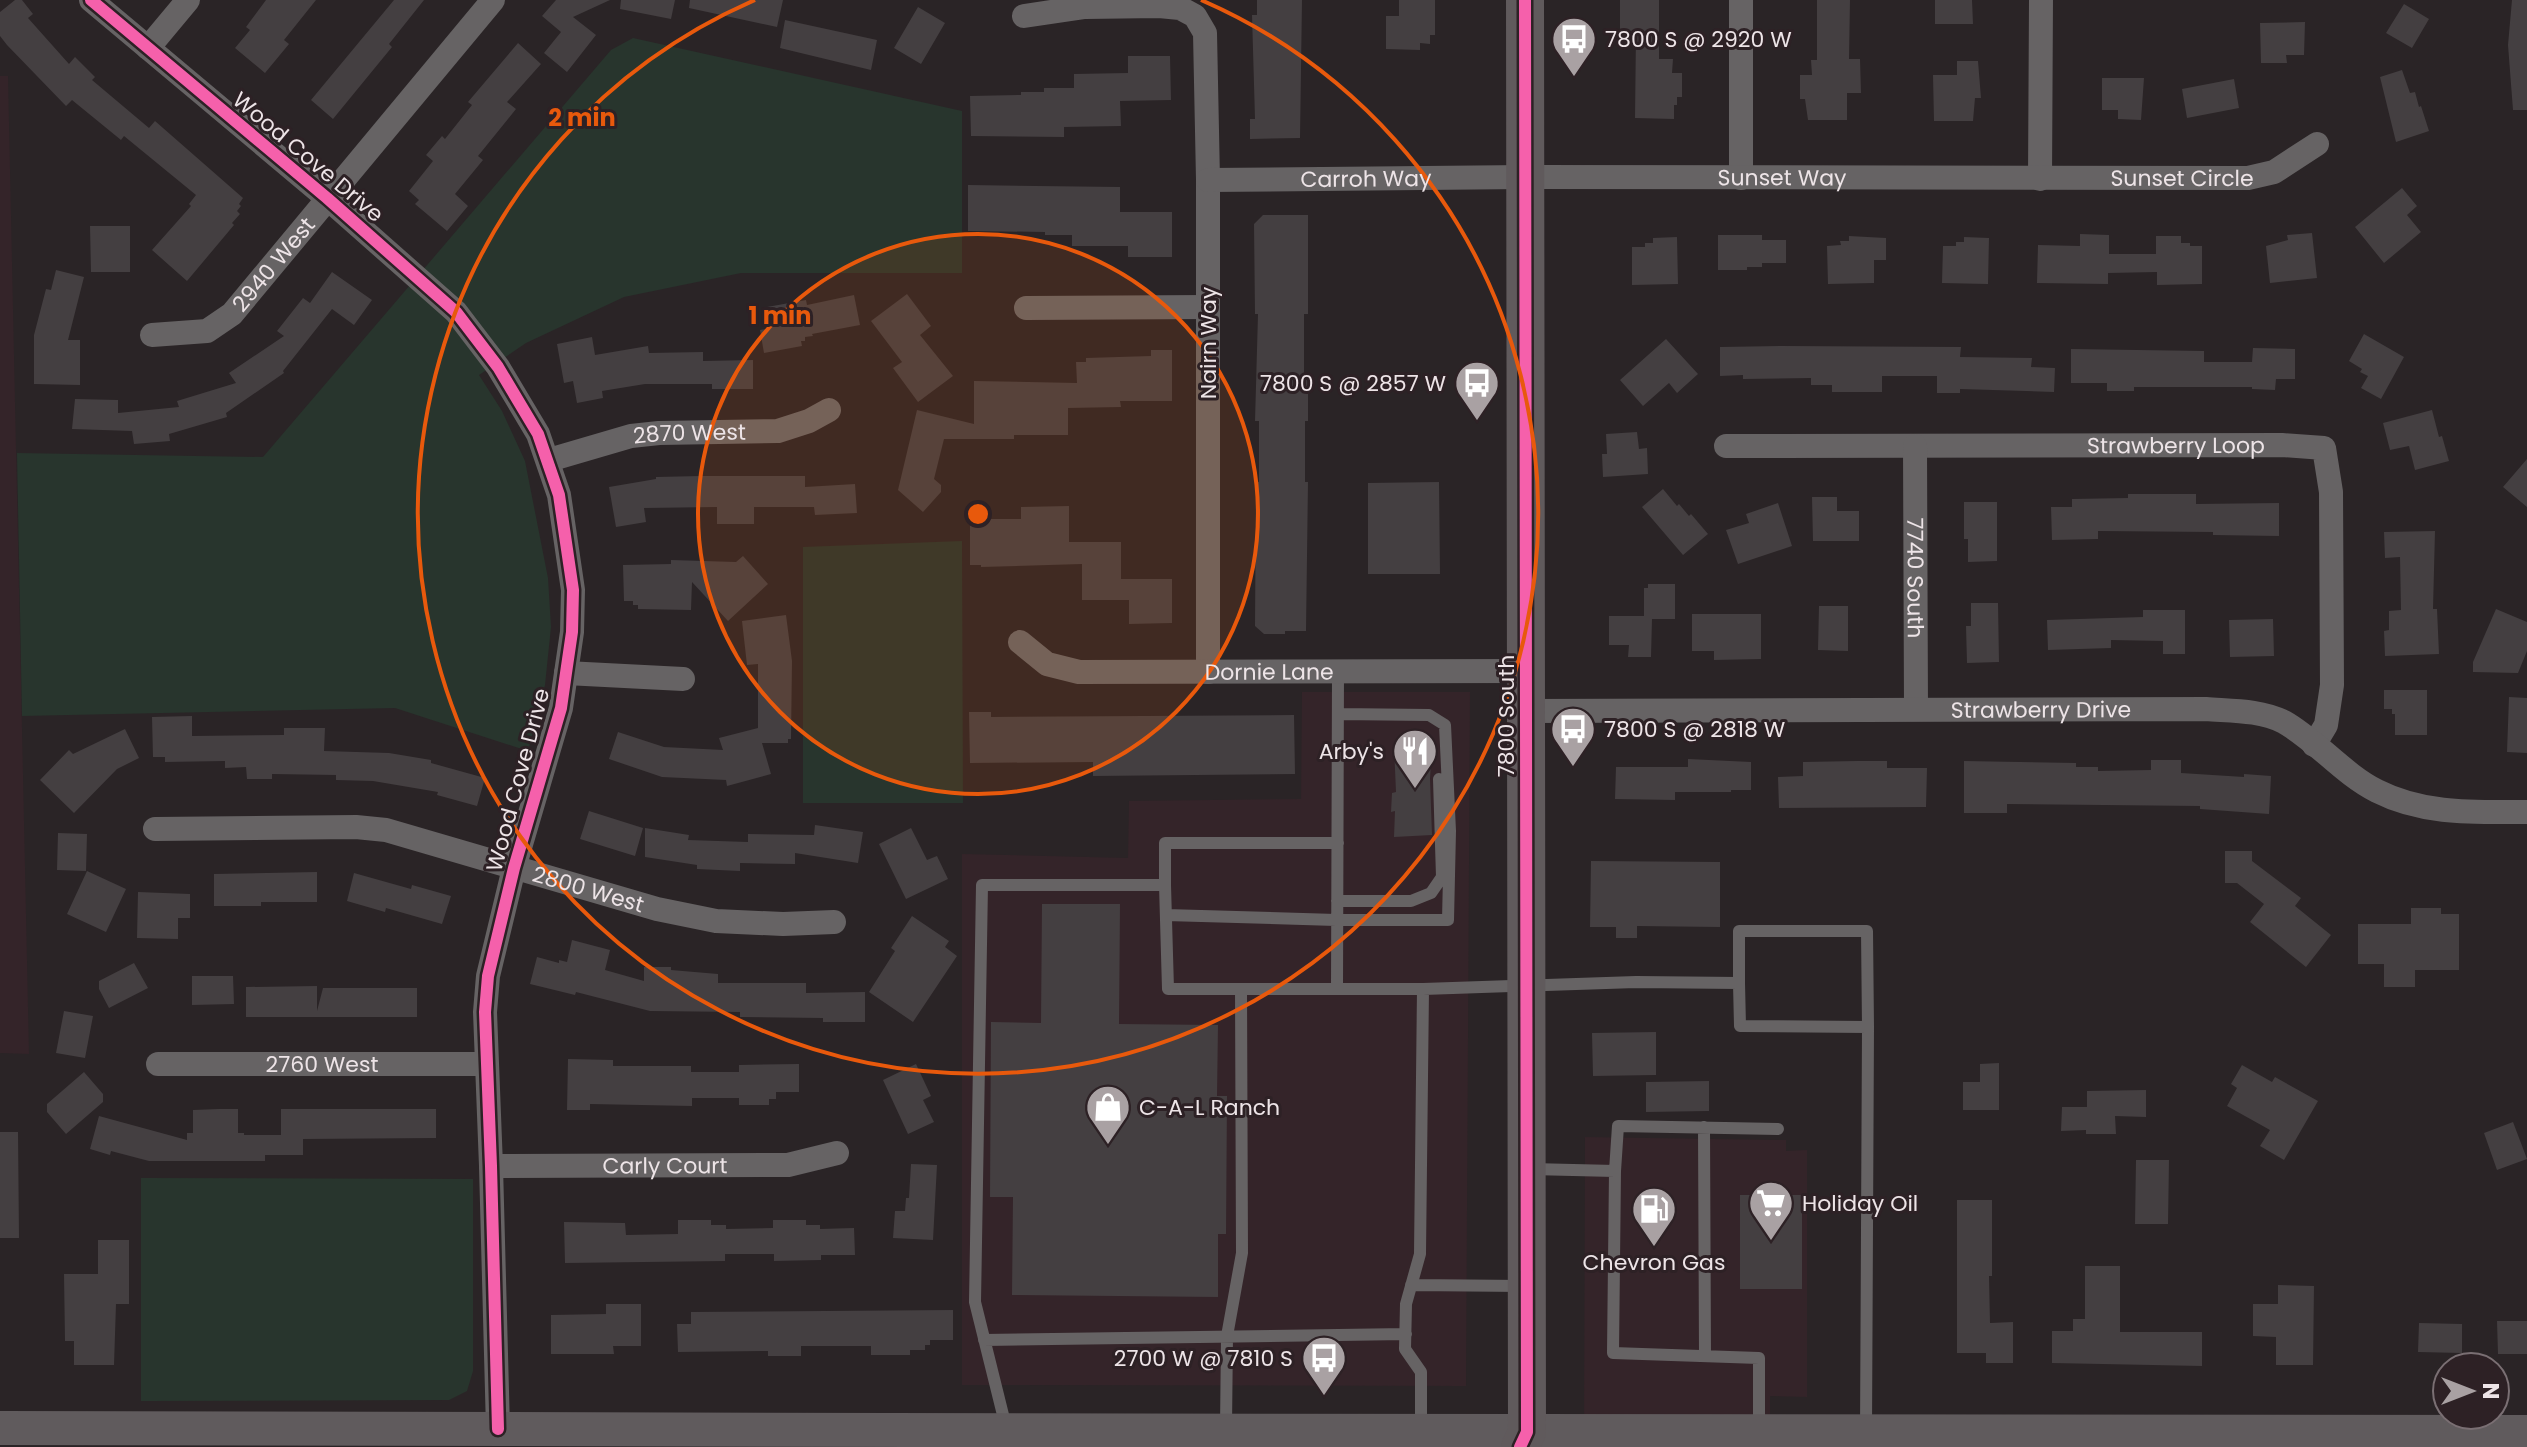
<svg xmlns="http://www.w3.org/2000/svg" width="2527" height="1447" viewBox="0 0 2527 1447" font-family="Poppins,sans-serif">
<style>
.built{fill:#342429}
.green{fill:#28352d}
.building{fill:#443f41}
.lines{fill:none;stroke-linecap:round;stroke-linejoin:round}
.service{stroke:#666364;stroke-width:12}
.minor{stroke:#666364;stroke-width:24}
.secondary{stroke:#605b5d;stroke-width:34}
.primary{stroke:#605a5c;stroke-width:38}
.cycleway-casing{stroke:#2d2125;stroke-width:17}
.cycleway{stroke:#f560ab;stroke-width:12}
.ring{fill:none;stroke:#e8590c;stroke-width:4}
.labels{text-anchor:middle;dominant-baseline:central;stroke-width:6;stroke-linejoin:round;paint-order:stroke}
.poi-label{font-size:22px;fill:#ede4e7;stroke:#2d2125;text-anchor:start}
.street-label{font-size:22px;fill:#ede4e7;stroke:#2d2125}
.centre{fill:#e8590c;stroke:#2d2125;stroke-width:4}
.ring-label{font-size:24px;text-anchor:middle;font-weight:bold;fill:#e8590c;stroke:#2d2125;stroke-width:6;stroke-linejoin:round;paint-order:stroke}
</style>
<rect width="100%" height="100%" fill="#2a2426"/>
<!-- built -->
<path class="built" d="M0,76H8L29,1054L0,1053Z
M1302,692H1470L1466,1386L962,1385V854L1128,858L1129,801L1301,799Z
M1585,1137L1786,1140V1151L1807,1150V1397L1770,1396V1447H1584Z"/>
<!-- green -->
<path class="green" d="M633,38L962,111V273H741L624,297L526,343L479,375L502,411L525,461L548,578L551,627L545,685L528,751L395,708L22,716L17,453L263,457L611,50Z
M962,541L963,803H803V547Z
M141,1178L473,1179V1371L467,1391L449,1400L141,1401Z"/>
<!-- building -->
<path class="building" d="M15,0H22L33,14L28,18L69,64L75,57L95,77L92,80L149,128L155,121L243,198L239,204L241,206L237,211L240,214L232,223L234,225L187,281L152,250L191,206L189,204L196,195L124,136L121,140L72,100L66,106L7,45L0,36V12Z
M266,0H316L284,40L289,44L265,73L235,48L250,30L246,27Z
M394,0H424L389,44L392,47L333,119L311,100Z
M556,0H610L573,17L596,35L567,72L544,53L561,32L542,16Z
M621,0H675L671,19L620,9Z
M690,0H783L777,27L689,8Z
M1257,0H1302L1300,138L1250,139V119H1255L1252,15H1257Z
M1399,0H1435V35H1430V44L1420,43V50L1386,49V16H1399Z
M1620,0H1659V59H1673L1672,73H1682V97H1677V105H1674V119L1635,118L1636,32L1620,31Z
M1817,0H1850L1849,59H1860L1861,93H1847V120H1808L1805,99H1800V75H1812L1811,60H1817Z
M1935,0H1972L1973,24H1935Z
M2512,0H2527V110H2513L2508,45Z
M2404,4L2429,19L2412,48L2386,33Z
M918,7L945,23L921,64L894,48Z
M785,20L877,40L871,70L780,48Z
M2305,22L2304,55H2286L2287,63H2261L2260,23Z
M518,43L541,64L507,102L516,109L478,156L483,160L455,194L468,206L447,231L415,204L419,200L409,191L433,161L426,155L442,136L445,139L472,105L468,102Z
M1128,56H1170L1171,100L1120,101L1121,126L1064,127V137L971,136L970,96L1021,95V92H1044V88H1074V74L1128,73Z
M1957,61H1978L1981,98H1975L1973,121H1934L1933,75H1957Z
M2402,70L2410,93L2415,92L2419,107L2421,106L2429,131L2396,142L2380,77Z
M2102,78H2144L2141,120L2118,119V110H2102Z
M2234,79L2239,108L2187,118L2182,89Z
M968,185L1120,187V212H1172V257H1128V246H1072V235H1045V232L968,231Z
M2402,188L2417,206L2407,215L2421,232L2384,263L2355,227Z
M1263,215H1308V314H1304V375H1308V421H1305V482H1308L1306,631H1285V634H1264L1255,626L1256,482H1259V421H1255L1258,314H1255L1254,224Z
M90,226H130V272H91Z
M2312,233L2317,278L2270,283L2266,246L2288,240L2287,235Z
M2080,234L2109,235V254H2156V236H2181V243H2190V246H2202V284L2157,285V272L2108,273V284L2037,283L2038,245L2080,246Z
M1718,235H1762V240H1786V263H1762V267H1747V270H1718Z
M1849,236L1886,238V260H1874V283L1828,284L1827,246L1841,245L1840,241H1849Z
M1677,237L1678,284L1632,285V247H1645V243H1653V238Z
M1964,237L1989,238L1988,284L1942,283L1943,246H1956V242H1964Z
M56,270L84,277L68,340H80V385L34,384V335L46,289L51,290Z
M332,272L372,300L354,325L332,309L283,371L284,373L226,413L227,417L169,434L170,441L134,444L132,431L72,429L75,399L118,400V413L179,407L177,401L236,383L229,373L284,336L277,331L303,298L310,303Z
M907,294L931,326L920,335L953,376L918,402L893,368L902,362L871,321Z
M854,295L860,325L812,334L813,336L805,337V341H801L802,346L764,353L760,330L771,328L767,307L806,300L807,305Z
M2364,334L2404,357L2381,399L2361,388L2368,376L2360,372L2362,369L2349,361Z
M592,337L595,355L648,346L649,353L703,352V361L753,360V389H712V384H645L602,391L603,398L577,403L573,381L564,383L557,344Z
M1666,339L1698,374L1677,393L1669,383L1643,406L1620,380Z
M1784,346L1961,347L1960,357L2032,358L2031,367L2055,368L2054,392L1960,389V393H1937V376H1882V392H1832V385H1811V378L1743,379V375L1720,376V347Z
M2253,348L2295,349V379H2276L2275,390L2252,389V387H2134V391H2107V383H2071V349L2204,351V362H2252Z
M1151,350H1172V401H1120L1121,407L1068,408V435H1014V439H944L934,479L941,485V492L923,512L898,490L917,410L974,424V381L1077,383L1076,362H1086V358L1151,356Z
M2432,410L2439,437L2442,436L2449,461L2415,470L2409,446L2390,450L2383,423Z
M1637,432L1639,449L1647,448L1648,474L1603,477L1602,454H1607L1606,434Z
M2527,459V507L2503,487Z
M701,476H805V487L855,484L857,513L815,515L814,507H754V524H717V507L644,508L646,522L616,527L609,487L656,479V477Z
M1439,482L1440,574H1368V483Z
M1663,489L1677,506L1679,504L1689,516L1691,514L1708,534L1683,555L1642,507Z
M2128,494H2196V504L2279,503V536L2213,535V532L2098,531V539L2052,540L2051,507H2072V499L2128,498Z
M1812,497H1837V511H1859V541H1813Z
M1964,502H1997V561L1968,562V539H1964Z
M1778,503L1792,546L1738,564L1726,530L1749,523L1746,514Z
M1069,506V542H1121V579H1172V623L1129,624V600H1082V564L981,567V565H970V519H1021V507Z
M2435,531L2433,609H2437L2439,654L2385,656L2384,631L2389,630V611L2401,610L2400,557L2385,558L2384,532Z
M743,556L768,584L728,621L692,582L691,610L638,609V605H633V601H624L623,565L671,564V560L736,562Z
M1648,584H1675V619H1652L1651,657H1628L1629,645H1609V616H1644V588H1648Z
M1971,603H1998L1999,662L1967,663L1966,626H1971Z
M1819,606H1848V651L1818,650Z
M2496,609L2527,622V651L2518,673L2473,672V662Z
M2143,610H2185V654H2163V641L2111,640V648L2048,650L2047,620L2143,617Z
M1692,614H1761V659L1714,660V651H1692Z
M786,615L792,661L791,739H788V743H762L771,774L727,786L726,780L662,777L609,759L618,732L664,747L723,750L719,738L758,728V664L747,665L742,621Z
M2273,619L2274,656L2230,657L2229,620Z
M2384,690H2427V735H2395V714H2392V709H2384Z
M2509,697L2527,698V753L2507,752Z
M969,712H991V717L1294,715L1295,774L1093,776V762L970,763Z
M192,716V736L284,735V728H325L324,751L389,753L431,760V763L485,778L477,806L437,795L438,792L373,781L336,780V775L272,774V779H247L246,767L225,768V761L165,762V757H153L152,717Z
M125,729L139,758L117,769L74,813L40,780L69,750L73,754Z
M1394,746H1432L1430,779L1432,835L1394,837L1395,811L1391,812L1392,793L1396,792Z
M1688,759L1751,762V790H1731V792H1675V800L1615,799L1616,767H1688Z
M2151,760H2181V773L2244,777V774L2271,776L2269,814L2200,809V806L2007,804V813H1964V761L2076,763V767H2098V771L2151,770Z
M1857,761H1887V768H1927L1926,807L1779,808L1778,777L1803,776V762Z
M589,811L643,828L635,856L580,839Z
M815,825L863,832L858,863L795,853V864L740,863V871L697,869V865L645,857V828L689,835L688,840L748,842V834L814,835Z
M911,828L927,860L937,856L948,879L906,899L879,844Z
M58,833L87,834L86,871L57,870Z
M2225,851H2252V861L2301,898L2295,906L2331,935L2306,967L2250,922L2264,904L2237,883H2225Z
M1591,861L1720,862V927L1637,926V938H1616V927H1590Z
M87,871L126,889L106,932L67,914Z
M317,872V902H261V906H214V874Z
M354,873L411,889L412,885L451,896L442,924L386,908L385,912L347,901Z
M138,892L190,894V918H178V939L137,938Z
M1042,904H1120L1119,1024L1218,1025L1217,1096H1227L1226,1234H1218V1297L1012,1295L1013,1197H990L991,1022L1041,1023Z
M2411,908H2441V914H2459V970H2415V987H2384V964H2358V924H2411Z
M912,916L949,941L945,947L957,956L913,1022L869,992L895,951L891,948Z
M572,940L610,950L605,970L644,981V967H671V970L718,974V983H806V993L865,992V1022H823V1018L740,1017V1012L650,1011L576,992L575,995L530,984L537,957L559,963V960L567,962Z
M134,963L148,988L109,1008L99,989V981Z
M192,976H233L234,1004L192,1005Z
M317,986V1011L323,988H417V1017H246V987Z
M64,1011L93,1016L85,1058L56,1053Z
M1656,1032V1075L1593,1076L1592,1033Z
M568,1059L613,1060V1066H691V1072H739V1065L799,1064V1092H776V1099H769V1105H739V1098H692V1106L590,1104V1110H567Z
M1999,1063V1110H1963V1082H1980V1064Z
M916,1064L931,1096L923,1100L934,1122L908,1134L883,1080Z
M2242,1065L2272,1082L2275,1077L2318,1101L2284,1160L2260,1146L2270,1130L2227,1106L2237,1088L2231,1084Z
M84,1072L103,1094V1102L66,1134L47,1112V1104Z
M1709,1081V1111L1646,1112V1082Z
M2146,1090V1117L2115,1116L2116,1134H2086V1130L2061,1131L2062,1107H2087V1091Z
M219,1109H238V1133H244V1135H281V1109H436V1138L303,1139V1155H265V1161H149L111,1151L110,1155L90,1149L99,1116L187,1140V1133H193V1110Z
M2513,1122L2527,1159L2497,1170L2484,1133Z
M0,1132H18L19,1238H0Z
M2136,1160H2169L2168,1224H2135Z
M911,1164L937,1165L933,1240L893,1238L895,1211H905L906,1198H909Z
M1740,1195H1802V1289H1740Z
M1957,1200H1992V1276H1989L1990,1323L2013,1322V1363H1986V1353H1957Z
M678,1220H711V1225H726V1229L773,1228V1220H806V1225H820V1229L854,1228L855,1255H821V1260L774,1261V1254H725V1261L565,1263L564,1222L625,1223L626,1235L678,1234Z
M98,1240H129V1304H116L114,1365H74V1341H65L64,1274H98Z
M2085,1266H2120V1332H2202V1366L2052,1363V1331H2073V1319H2085Z
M2278,1285L2314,1286L2313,1365H2276V1337L2253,1336V1304H2278Z
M606,1304H641V1346H613L614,1354H551V1315L606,1314Z
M953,1310V1340H930V1345H925V1350H910V1355H871V1346H801V1356H768V1351L678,1352L677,1324H691V1312Z
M2497,1321H2527V1354H2498Z
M2419,1323L2462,1324V1353L2418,1352Z"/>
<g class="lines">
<!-- service -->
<path class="service" d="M1165,885V843H1338
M1337,901H1411L1431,893L1442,877L1439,779
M1166,915L1336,920H1448L1450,831L1445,725L1429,715L1338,714
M1337,989L1338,672
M1704,1127L1705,1356
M1531,1169L1615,1171L1613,1353L1759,1358V1430
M1615,1171L1618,1126L1778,1129
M1411,1285L1524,1286
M984,1340L1406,1334
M1006,1427L975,1302L982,885H1165L1168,989H1423L1636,982L1739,983L1740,1026L1868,1027L1867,931H1739V983
M1226,1427L1227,1336L1242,1253L1241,989
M1421,1427V1372L1405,1349L1406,1304L1420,1254L1423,989
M1866,1432L1868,1027"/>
<!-- minor -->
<g class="minor">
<path d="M91,0L327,198L456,312L498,367L538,434L559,495L573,590L572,632L566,673L561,708L514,868L488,976L485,1012L491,1166L498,1429"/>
<path d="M1741,0V178"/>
<path d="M1024,16L1085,7L1159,6L1180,8L1195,16L1205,33L1208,180V672"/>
<path d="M148,48L188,0"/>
<path d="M2040,179L2041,0"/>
<path id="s1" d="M1208,180L1525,177L2248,178L2274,172L2317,144"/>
<path d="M1026,308L1208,307"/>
<path id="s2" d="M152,335L207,331L232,314L493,0"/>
<path id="s3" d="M1726,446L2282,445L2324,448L2331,492L2332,685L2326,725L2314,745"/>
<path id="s4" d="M1915,446L1916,709"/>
<path id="s5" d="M549,460L631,436L659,433L778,431L809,421L829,410"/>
<path id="s6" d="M1020,642L1047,664L1079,672L1526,671"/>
<path d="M566,673L683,679"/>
<path id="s7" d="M1527,711L2206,709C2232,711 2260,710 2284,722C2316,740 2343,774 2377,791C2424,815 2476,812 2527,812"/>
<path id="s8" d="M155,829L356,827L386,830L657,909L716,921L783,924L834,922"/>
<path id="s9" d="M158,1064H486"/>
<path id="s10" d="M491,1166L788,1165L837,1153"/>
</g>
<!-- secondary -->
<path class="secondary" d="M0,1428C842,1429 1685,1433 2527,1432"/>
<!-- primary -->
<path class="primary" d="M1520,1447L1527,1432L1525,0"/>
<!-- cycleway casing -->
<g class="cycleway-casing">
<path id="cycleway" d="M91,0L327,198L456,312L498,367L538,434L559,495L573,590L572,632L566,673L561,708L514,868L488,976L485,1012L491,1166L498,1429
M1520,1447L1527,1432L1525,0"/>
</g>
<!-- cycleway -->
<use href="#cycleway" class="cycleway"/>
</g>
<!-- distance rings -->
<circle cx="978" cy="514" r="280" fill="#e8590c" fill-opacity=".12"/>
<g class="ring">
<circle cx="978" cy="514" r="280"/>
<path d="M1201 0A560 560 0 1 1 755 0"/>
</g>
<!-- icons -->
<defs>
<g id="bus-pin" transform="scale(2.3)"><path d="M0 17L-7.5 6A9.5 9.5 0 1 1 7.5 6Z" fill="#a9a1a3" stroke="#2d2125"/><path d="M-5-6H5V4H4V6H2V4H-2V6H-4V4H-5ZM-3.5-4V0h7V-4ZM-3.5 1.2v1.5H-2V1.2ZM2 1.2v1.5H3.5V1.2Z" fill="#fff"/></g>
<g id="restaurant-pin" transform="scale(2.3)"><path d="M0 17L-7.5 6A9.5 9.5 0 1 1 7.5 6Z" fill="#a9a1a3" stroke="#2d2125"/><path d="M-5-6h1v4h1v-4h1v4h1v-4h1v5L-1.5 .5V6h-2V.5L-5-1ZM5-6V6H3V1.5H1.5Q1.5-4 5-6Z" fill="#fff"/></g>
<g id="shop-pin" transform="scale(2.3)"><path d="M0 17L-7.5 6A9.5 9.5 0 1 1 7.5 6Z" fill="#a9a1a3" stroke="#2d2125"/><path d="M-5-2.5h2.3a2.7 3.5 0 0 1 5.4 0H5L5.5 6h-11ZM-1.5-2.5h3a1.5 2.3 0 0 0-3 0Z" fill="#fff"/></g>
<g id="supermarket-pin" transform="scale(2.3)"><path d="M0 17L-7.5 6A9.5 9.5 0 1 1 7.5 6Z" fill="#a9a1a3" stroke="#2d2125"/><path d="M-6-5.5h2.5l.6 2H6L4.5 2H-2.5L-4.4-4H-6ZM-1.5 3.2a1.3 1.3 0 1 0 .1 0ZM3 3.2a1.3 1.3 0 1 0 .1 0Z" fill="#fff"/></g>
<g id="fuel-pin" transform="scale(2.3)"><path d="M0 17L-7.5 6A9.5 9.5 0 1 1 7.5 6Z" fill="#a9a1a3" stroke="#2d2125"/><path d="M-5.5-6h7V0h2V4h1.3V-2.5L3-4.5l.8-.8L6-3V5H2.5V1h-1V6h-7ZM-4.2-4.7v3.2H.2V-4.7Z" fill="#fff"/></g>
</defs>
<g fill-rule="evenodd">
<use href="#bus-pin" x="1574" y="39"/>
<use href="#bus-pin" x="1477" y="383"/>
<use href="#bus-pin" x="1573" y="729"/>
<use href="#restaurant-pin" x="1415" y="751"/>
<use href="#shop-pin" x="1108" y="1107"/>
<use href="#supermarket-pin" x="1771" y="1203"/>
<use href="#fuel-pin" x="1654" y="1209"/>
<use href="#bus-pin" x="1324" y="1358"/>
</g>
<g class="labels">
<!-- poi labels -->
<g class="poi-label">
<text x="1605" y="39">7800 S @ 2920 W</text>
<text x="1446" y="383" text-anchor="end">7800 S @ 2857 W</text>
<text x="1604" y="729">7800 S @ 2818 W</text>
<text x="1384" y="751" text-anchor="end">Arby's</text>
<text x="1139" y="1107">C-A-L Ranch</text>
<text x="1802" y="1203">Holiday Oil</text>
<text x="1654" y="1262" text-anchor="middle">Chevron Gas</text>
<text x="1293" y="1358" text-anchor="end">2700 W @ 7810 S</text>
</g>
<!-- street labels -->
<g class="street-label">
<text transform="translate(308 157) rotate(40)">Wood Cove Drive</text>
<text stroke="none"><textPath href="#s1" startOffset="974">Sunset Circle</textPath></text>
<text stroke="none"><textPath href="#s1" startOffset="574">Sunset Way</textPath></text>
<text stroke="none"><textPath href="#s1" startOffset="158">Carroh Way</textPath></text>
<text stroke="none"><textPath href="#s2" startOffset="150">2940 West</textPath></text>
<text transform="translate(1208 343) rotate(-90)">Nairn Way</text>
<text stroke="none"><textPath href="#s5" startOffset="144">2870 West</textPath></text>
<text stroke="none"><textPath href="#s3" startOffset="450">Strawberry Loop</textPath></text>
<text stroke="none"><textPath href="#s4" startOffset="132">7740 South</textPath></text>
<text stroke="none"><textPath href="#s6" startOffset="258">Dornie Lane</textPath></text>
<text stroke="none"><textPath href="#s7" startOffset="514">Strawberry Drive</textPath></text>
<text transform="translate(1506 716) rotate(-90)">7800 South</text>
<text transform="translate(518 780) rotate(-75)">Wood Cove Drive</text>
<text stroke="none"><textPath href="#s8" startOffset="442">2800 West</textPath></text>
<text stroke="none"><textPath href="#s9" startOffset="164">2760 West</textPath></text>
<text stroke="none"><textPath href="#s10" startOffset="174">Carly Court</textPath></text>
</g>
</g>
<circle cx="978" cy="514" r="12" class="centre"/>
<g class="ring-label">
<text x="582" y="126">2 min</text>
<text x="780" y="324">1 min</text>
</g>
<!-- north arrow -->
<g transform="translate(2471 1391) rotate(90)"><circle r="38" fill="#2d2125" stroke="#7a6f73" stroke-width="2"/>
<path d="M0-6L14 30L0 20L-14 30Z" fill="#a9a1a3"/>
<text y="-12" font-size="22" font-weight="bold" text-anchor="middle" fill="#ede4e7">N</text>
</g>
</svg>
